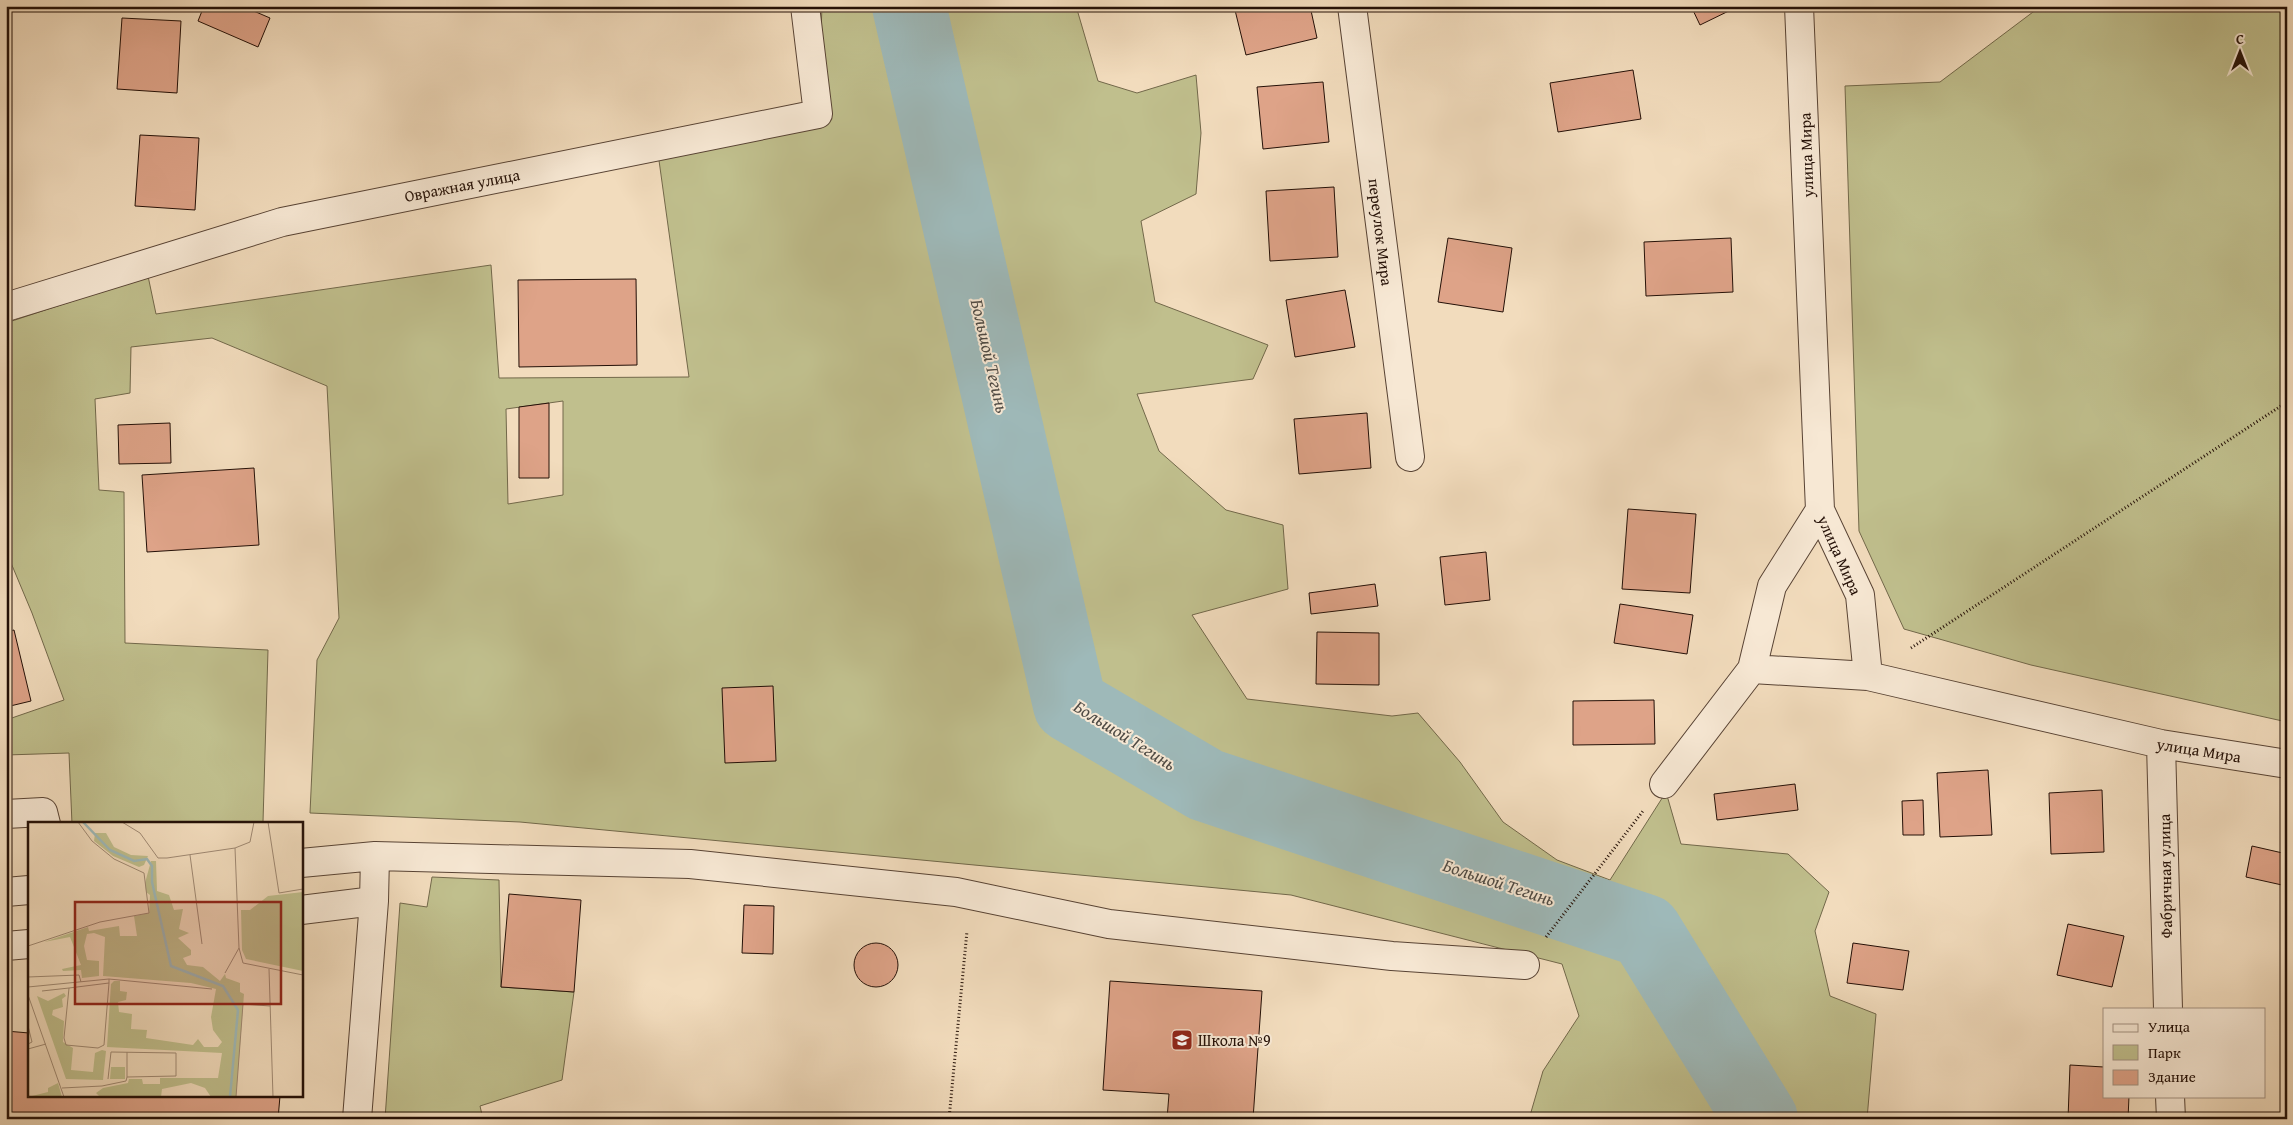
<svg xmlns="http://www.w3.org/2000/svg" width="2293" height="1125" viewBox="0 0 2293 1125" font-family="'Gentium Book Plus',serif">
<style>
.green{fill:#c0bf8d;stroke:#72684a;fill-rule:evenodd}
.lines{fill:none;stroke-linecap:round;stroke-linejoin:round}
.river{stroke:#9eb9b9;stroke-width:74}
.building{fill:#dea388;stroke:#241007}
.minor-casing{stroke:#584334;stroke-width:30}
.path{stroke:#241007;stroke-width:3;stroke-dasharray:1 2.5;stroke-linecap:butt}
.minor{stroke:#f7e8d4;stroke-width:28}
.labels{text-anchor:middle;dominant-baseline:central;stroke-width:4;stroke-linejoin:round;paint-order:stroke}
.street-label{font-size:16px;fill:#241007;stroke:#f7e8d4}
.poi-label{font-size:16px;fill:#241007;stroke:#f7e8d4;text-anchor:start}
.water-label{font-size:18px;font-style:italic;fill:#4f4b45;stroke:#f7e8d4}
.inset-river{fill:none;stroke:#9eb9b9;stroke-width:2.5}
.inset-road{fill:none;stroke:#a08a74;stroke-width:1}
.view{fill:#8f2418;fill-opacity:0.15;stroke:#8f2418;stroke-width:2.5}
.inset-edge{fill:none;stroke:#241007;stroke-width:2.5}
</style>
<rect width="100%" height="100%" fill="#f2dcbd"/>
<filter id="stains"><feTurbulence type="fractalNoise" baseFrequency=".004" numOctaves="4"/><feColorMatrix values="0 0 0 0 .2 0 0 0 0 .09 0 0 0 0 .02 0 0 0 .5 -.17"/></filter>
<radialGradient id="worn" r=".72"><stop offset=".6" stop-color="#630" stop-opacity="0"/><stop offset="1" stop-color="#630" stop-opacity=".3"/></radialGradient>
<!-- green -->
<path class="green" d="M822,6H1076L1098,81L1137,93L1196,75L1201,133L1196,194L1141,221L1155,302L1268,345L1253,379L1137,394L1159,451L1226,510L1283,525L1288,589L1192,615L1247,699L1392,716L1418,713L1460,762L1503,822L1557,860L1610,880L1666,792L1681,844L1788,854L1829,892L1815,931L1830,996L1876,1014L1867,1119H1529L1543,1071L1579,1016L1562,964L1291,895L520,822L310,813L317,660L339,618L327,386L212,338L131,347L130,393L95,399L99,490L124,492L125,643L268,650L263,822L244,824H72L69,753L6,755V720L64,700L32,613L6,551V323L148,276L156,314L491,265L499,378L689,377L657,146L818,114ZM563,401V495L508,504L506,409Z
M2041,6H2287V722L2031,665L1904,629L1859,531L1845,86L1940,82Z
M432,877L499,880L501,987L574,992L562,1080L480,1106L483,1119H385L400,903L427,907Z"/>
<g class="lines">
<!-- river -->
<path class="river" d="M909,6L1070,705L1206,785L1645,931L1761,1119"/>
</g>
<!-- building -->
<path class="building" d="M204,6H242L270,18L258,47L198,21Z
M1234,6H1310L1317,38L1246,55Z
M1691,6H1739L1700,25Z
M1842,6H1889V11L1842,9Z
M122,18L181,21L177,93L117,89Z
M1633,70L1641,119L1558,132L1550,83Z
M1323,82L1329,142L1263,149L1257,87Z
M140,135L199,138L195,210L135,206Z
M1334,187L1338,257L1270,261L1266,191Z
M1448,238L1512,248L1503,312L1438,302Z
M1731,238L1733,292L1646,296L1644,242Z
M636,279L637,365L519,367L518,280Z
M1345,290L1355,347L1295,357L1286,300Z
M549,403V478H519V407Z
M1367,413L1371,468L1299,474L1294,419Z
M170,423L171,463L119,464L118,425Z
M254,468L259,545L147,552L142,475Z
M1628,509L1696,514L1690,593L1622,589Z
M1486,552L1490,600L1445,605L1440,557Z
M1375,584L1378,606L1311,614L1309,593Z
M1620,604L1693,615L1687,654L1614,643Z
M14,630L31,701L6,707V632Z
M1317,632L1379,633V685L1316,684Z
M773,686L776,761L725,763L722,688Z
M1654,700L1655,744L1573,745V701Z
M1988,770L1992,835L1940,837L1937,773Z
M1795,784L1798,810L1717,820L1714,794Z
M2102,790L2104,852L2051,854L2049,793Z
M1923,800L1924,835H1903L1902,801Z
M2252,846L2287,854L2282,885L2246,877Z
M509,894L581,900L574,992L501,987Z
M744,905L774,906L773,954L742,953Z
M2068,924L2124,936L2112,987L2057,975Z
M1853,943L1909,951L1903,990L1847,983Z
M854 965a22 22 0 1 1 44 0a22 22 0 1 1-44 0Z
M1110,981L1262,991L1253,1119H1167L1169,1094L1103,1090Z
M6,1031L29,1033V1096H280L278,1119H6Z
M2070,1065L2104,1067V1096H2129L2128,1119H2068Z"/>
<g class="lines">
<!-- minor casing -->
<g class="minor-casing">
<path id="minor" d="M1352,6L1410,457
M1799,6L1820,510L1860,595L1868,676L2161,744L2287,764
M6,307L282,222L818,114L805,6
M1752,669L1868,676
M2161,744L2168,1009
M1664,784L1752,669L1772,586L1820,510
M6,814L43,812L46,824
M301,863L375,856L690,864L956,892L1109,924L1392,956L1525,965
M6,892L29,890
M301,910L374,901
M6,946L29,944
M2170,1096L2171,1119
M357,1119L374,901L375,856"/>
</g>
<!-- path -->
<path class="path" d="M1911,648L2287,402
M1546,937L1643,811
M949,1119L967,931"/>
<!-- minor -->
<use href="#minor" class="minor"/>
</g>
<!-- icons -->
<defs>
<g id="school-square" transform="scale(1.125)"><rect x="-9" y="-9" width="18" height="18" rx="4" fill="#8f2418" stroke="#f7e8d4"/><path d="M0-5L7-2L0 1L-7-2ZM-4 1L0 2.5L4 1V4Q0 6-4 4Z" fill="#fff"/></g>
</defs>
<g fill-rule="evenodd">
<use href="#school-square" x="1182" y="1040"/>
</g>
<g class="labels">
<!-- street labels -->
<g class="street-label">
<text transform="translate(1806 155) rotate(-92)">улица Мира</text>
<text transform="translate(462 185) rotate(-11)">Овражная улица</text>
<text transform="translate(1381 232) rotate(83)">переулок Мира</text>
<text transform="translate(1840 555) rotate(66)">улица Мира</text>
<text transform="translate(2199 750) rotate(9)">улица Мира</text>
<text transform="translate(2165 876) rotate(-91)">Фабричная улица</text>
</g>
<!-- poi labels -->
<g class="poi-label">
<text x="1198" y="1040">Школа №9</text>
</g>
<!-- water labels -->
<g class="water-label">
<text transform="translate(990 356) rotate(77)">Большой Тегинь</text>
<text transform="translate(1125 735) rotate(32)">Большой Тегинь</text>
<text transform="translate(1499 882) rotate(18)">Большой Тегинь</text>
</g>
</g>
<!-- overview -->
<g transform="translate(28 822)">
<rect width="275" height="275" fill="#f2dcbd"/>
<path d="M67,11H78L86,25L103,33L120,34L116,43L111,45L85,34L66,19ZM123,39H128L129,69L141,73L146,88L155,87L151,107L161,111L150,116L163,128V133L155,136L159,143L175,145L192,159L197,152L198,156L212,161V170L216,172L208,275H183L177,266L163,261L134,267L133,275H72L68,271L75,266L100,261L101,257H114L115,262H132V256H190L194,231L79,225L83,162L86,159H92V169L99,170L98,178L90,180L91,190L104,192L103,207L119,208L118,216L165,223L170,217L176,225H190L194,220L185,208L183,195L188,167L163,161L75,154L77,115L66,111L59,112L56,124L59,138L71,139V154L54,156L53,148L35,149L34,147L53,143L42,115L16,120L60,105L61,109L91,104L92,114H109L106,94L121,91L122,73L118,70L117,61ZM275,70V149L218,137L214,128L213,88H222L240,74ZM36,171L38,174L34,177L35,185L25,188L24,193L36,199L35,220L45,226L43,248L65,250L67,231L74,228L78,229L75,258L38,257L9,174L20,179ZM83,245H97V257H82ZM30,261L34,275H0L20,270V266Z" fill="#c0bf8d"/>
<path class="inset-river" d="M55,0L82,28L106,39L119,37L124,44V60L143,144L195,164L210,188L202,275"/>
<path class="inset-road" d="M94,0L112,11L130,36H139L207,26L222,20L226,0M240,0L251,71L275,67M207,26L211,126L215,141L275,153M162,33L174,122M0,124L72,100L121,91L116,51L86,37L64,19L50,0M241,147L245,275M197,151L211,126M0,155L51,153L53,160M81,161L41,166L36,216L38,223L70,226L76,223L81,161V157M0,165L81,157L184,167M14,169L41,166M0,173L36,275M0,222L4,220L0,204M0,227L18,222M80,257L83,230L148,231V254L99,255V230M34,266L74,264L98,259L99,255M208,275L215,182L242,184"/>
<path class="view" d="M47,80H253V182H47Z"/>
<rect width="275" height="275" class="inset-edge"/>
</g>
<!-- margin -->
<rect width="2293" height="1125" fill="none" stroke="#f2dcbd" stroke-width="25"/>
<rect x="8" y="8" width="2278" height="1110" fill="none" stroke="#241007" stroke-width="2.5"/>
<rect x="12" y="12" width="2268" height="1100" fill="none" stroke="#241007"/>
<!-- legend -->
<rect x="2103" y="1008" width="162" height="90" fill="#f7e8d4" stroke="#a39282"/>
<rect x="2113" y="1024" width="25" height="8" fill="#f7e8d4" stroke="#a39282"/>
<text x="2148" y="1032" font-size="15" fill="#241007">Улица</text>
<rect x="2113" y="1045" width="25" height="15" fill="#c0bf8d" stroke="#a39282"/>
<text x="2148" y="1058" font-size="15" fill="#241007">Парк</text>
<rect x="2113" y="1070" width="25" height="15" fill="#dea388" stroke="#a39282"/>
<text x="2148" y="1082" font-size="15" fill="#241007">Здание</text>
<!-- north arrow -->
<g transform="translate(2240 52)" stroke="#f7e8d4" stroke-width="4" paint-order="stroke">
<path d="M0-4L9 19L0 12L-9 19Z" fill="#241007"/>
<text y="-8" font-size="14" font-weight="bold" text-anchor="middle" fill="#241007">С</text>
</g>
<rect width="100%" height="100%" filter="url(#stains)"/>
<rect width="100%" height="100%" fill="url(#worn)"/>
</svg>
